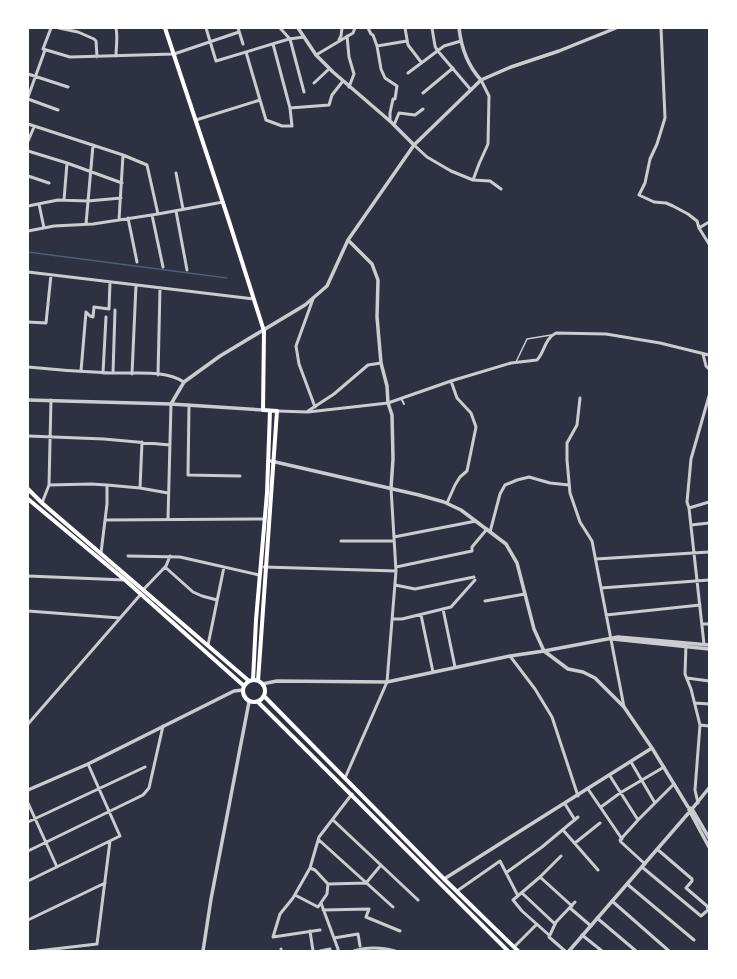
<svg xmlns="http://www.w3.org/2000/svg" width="737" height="979" viewBox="0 0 737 979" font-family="'Sofia Sans Condensed',sans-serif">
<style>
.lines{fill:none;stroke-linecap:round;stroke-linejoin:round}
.stream{stroke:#4f5d75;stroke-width:1.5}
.service{stroke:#caccd0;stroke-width:1.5}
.pedestrian{stroke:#caccd0;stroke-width:2}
.minor{stroke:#caccd0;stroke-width:3}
.tertiary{stroke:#caccd0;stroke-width:3.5}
.secondary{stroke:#fff;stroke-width:4}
</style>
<rect width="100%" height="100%" fill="#2d3142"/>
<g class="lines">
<!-- stream -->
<path class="stream" d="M28,252L227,278"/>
<!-- service -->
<path class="service" d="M516,362L527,339L551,335"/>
<!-- pedestrian -->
<path class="pedestrian" d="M401,398L404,404"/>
<!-- minor -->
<path class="minor" d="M51,28L43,49L70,57L174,54L239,32
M59,28L78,32L94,39L96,41L97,57
M206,28L216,61L289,39L304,37
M238,28L243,44
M280,28L290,39L304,92
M368,28L371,34L373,35L377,46L381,69L385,78L397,86L395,99H393L390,113V121
M405,28L408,45L421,62
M432,28L435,46L437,50L471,90
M661,28L665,118L657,144L650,159L645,183L639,195L654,202L666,203L673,206L688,214L697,221L699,228L709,244
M347,36L349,57L354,74L349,87
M339,40L341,36L342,28
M273,44L290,108
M377,46L407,41
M246,52L260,100
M316,55L353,33L355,28
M116,56C116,47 118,37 116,28
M408,73L444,46L461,41
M28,74L68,87
M314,83L329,69
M423,93L453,68
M28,97L45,50
M28,99L58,110
M196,120L260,100L266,120L282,126H292L290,108L329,105L332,95L343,81
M28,124L123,155L147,165L158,214
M394,125L399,113L415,115L423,109
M28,141L34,127
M414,145L427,157L451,171L473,180L490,181L501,189
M28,151L67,163L122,183
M176,173L183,209
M28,176L49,183
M473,180L479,164L488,144L489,96L481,80
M64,200L67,163
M39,204L44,228
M28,206L58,200L88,201L121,198
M176,211L187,270
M152,215L163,267
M128,218L137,262
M119,220L123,155
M86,224L93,145
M699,228L709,222
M28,231L54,226L93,224L158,214L223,202
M28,272L254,299
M313,299L296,346L299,364L315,407
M86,312L90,316L93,317L94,307L109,309L110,282
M28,322L46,323L51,275
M703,354L706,366L709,369
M28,367C56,370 84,372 111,373C135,374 164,369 184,382
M81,371L86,312
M103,373L106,317
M113,373L115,310
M132,374L136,285
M158,375L160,288
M580,398L577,425L567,443V460L570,493L580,522L592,541L624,707
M189,405L188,475L240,476
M277,411L308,412L388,403L451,381L511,363L537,360C545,352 544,339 556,333L606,334L660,343L709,355
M308,411L334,394L368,365L381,363
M28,436L104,439L170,445
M49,485L51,400
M107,485L140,488L142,442
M140,488L168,493
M42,503L49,485L91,484L107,485V504L101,553
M447,503L455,485L460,477L467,471L476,427L471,413L457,398L451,381
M689,508L709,502
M168,519L171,404
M106,520L264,519
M691,525L709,523
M490,532L500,494L505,485L517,480L529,477L550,483L569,485
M394,537L476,521
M341,541H394
M128,556L180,557L259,575
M596,559L709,552
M165,567L193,592L202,596L217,600
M264,567L396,571
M396,567L472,551V547L487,529
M28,576L125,580
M395,585L415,589L474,577
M601,588L709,580
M143,590L166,566L170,556
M485,601L525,594
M443,609L455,667
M28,611L120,618
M421,615L433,672
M606,615L700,605
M392,619H402L451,607L475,580
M702,624H709
M704,644L689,508L687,502L691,459L709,396
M208,645L224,567
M686,645L685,674L691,689L700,725L695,790L698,803
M510,656L535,689L552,717L578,796
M687,678L709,681
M695,703L709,704
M28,724L141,594
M700,725L709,726
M631,762L655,803
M610,776L638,820
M345,778L387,682L396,571L391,488
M588,789L622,839
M28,803L57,867
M565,804L575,820
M601,807L620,793L664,767
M333,820L418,900
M28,822L145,767
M563,830L598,870
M319,840L393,907
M575,843L600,823
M28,851L143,795L149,788L163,726
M645,864L621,842L620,840L639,819L674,784
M642,867L701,916L708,910L707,906L686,888L692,881V879L657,849
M310,868L315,870L328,884L366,883L381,865
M507,872L542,847L578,817
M540,877L572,906
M28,881L120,836L88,764
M627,884L694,940
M457,891L500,861L518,896
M522,893L555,924
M295,895L318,907L327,894L328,884
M612,901L669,951
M321,903L338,949
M570,908L591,926
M323,910L369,909L366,917L400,931
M597,918L636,951
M28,920L105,883
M320,930L273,937L280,914L293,898L310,868L319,837L352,794
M310,931L313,951
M549,935L522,911L513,900L540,877L561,856
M582,935L602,951
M334,938L358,934L360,946
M514,947L537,924
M37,951L97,944L110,841
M281,951V949
M320,951L330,949
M354,951C366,947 382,947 395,951
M565,951L549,937L556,922L575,902"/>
<!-- tertiary -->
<path class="tertiary" d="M298,28L316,55L333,72L391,122L414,145
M459,28C461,46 468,66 481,80
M348,240L372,264L378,280L377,317L381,363L387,386L388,403L392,415L393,459L391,488
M28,400L171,404L263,410
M171,404L184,382L220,356L305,305L327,286L348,240L414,145L481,80L511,67L559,51L616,28
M271,461L419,495L444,502L461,510L506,544L517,563L534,629L544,651L568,669L583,672L595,678L624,707L652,748L688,807L692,809
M613,639L709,649
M262,684L277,681L387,682L510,656L544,651L618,637L709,645
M28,790L88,764L234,691L243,690
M692,809L709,838
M689,810L709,847
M444,879L652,748
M203,951L211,899L249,702
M569,951L692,809L709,788"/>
<!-- secondary -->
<path class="secondary" d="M165,28L228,218L264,331L263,410L277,411L258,681
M28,489L42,503L249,681
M28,499L125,580L244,686
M243 691a11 11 0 1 1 22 0a11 11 0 1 1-22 0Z
M253,680L256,620L267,493L270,411
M264,696L444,879L518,951
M258,702L508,951"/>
</g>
<!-- border -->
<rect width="737" height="979" fill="none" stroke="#ffffff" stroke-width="58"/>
</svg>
